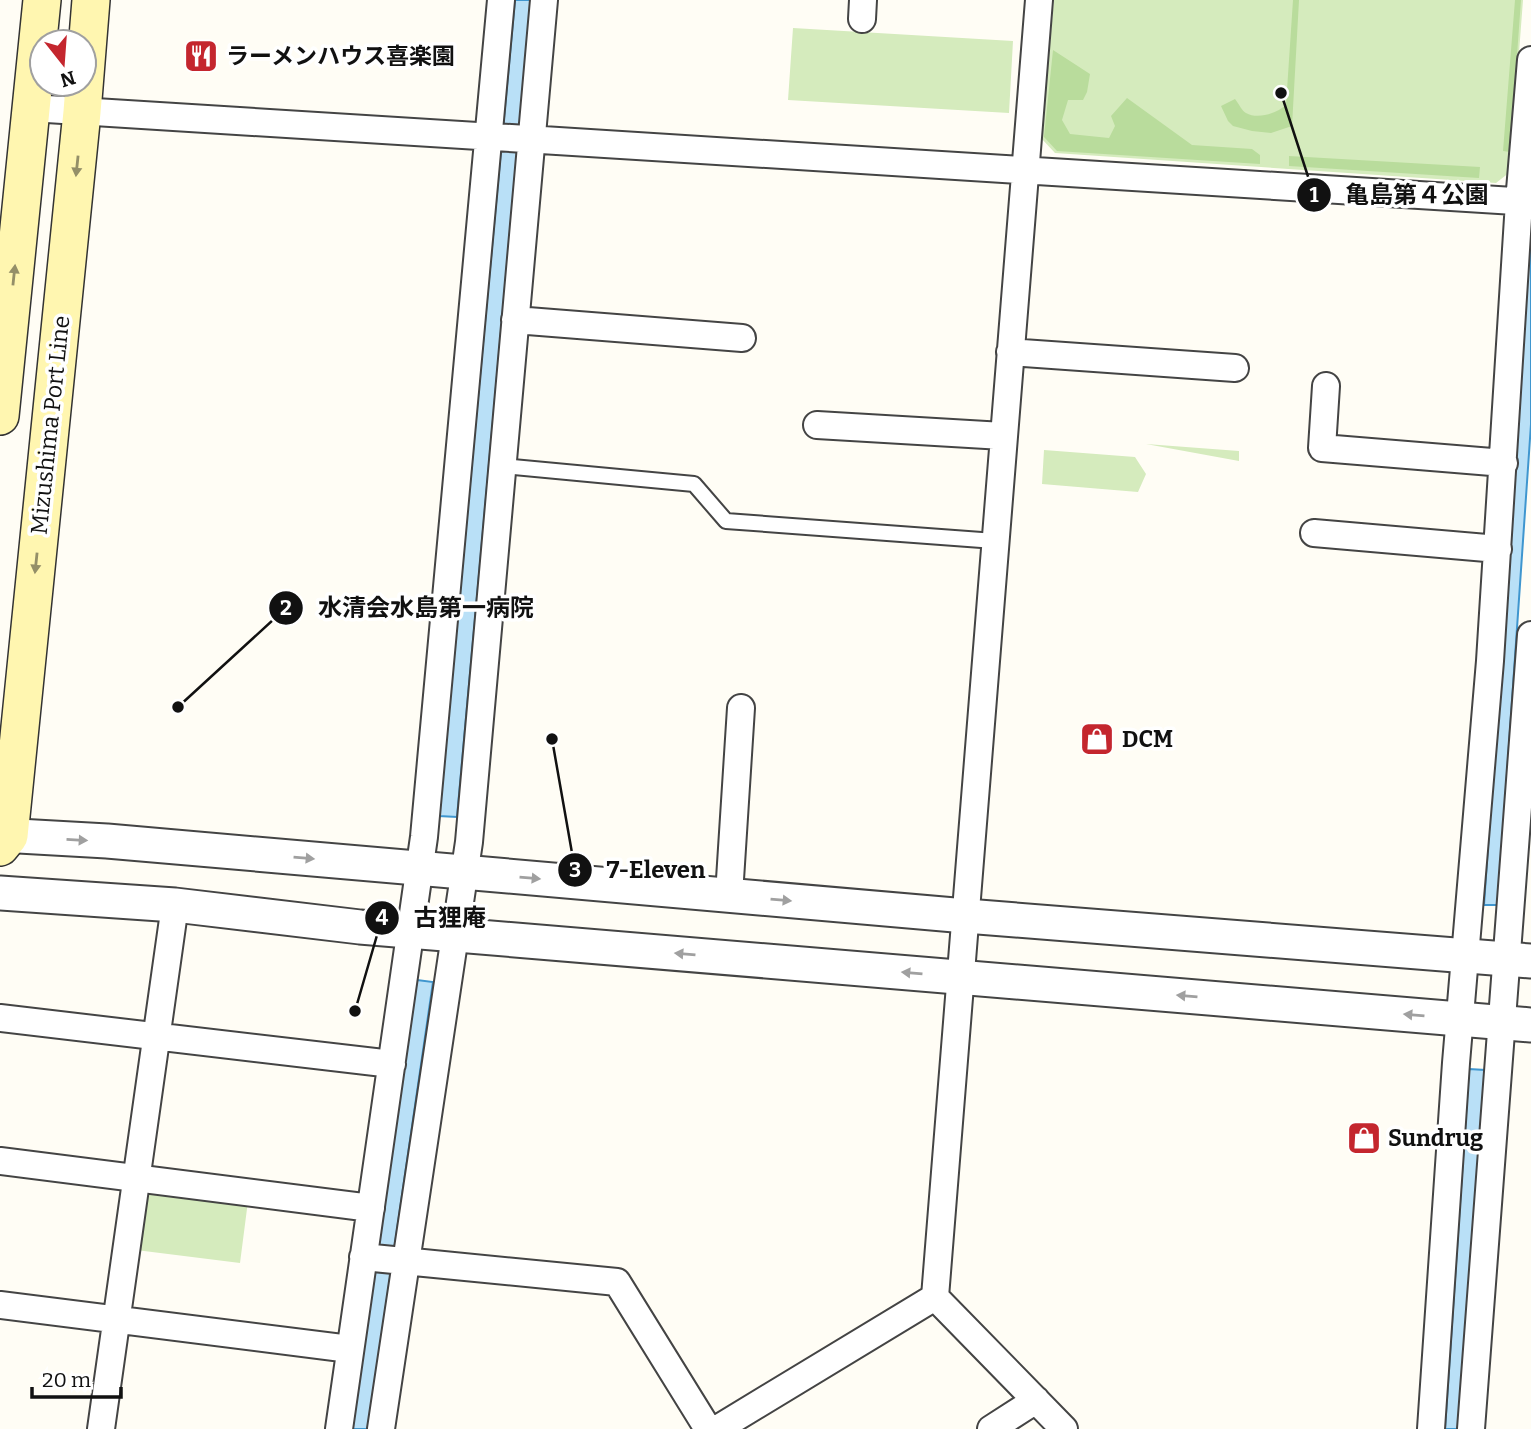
<svg xmlns="http://www.w3.org/2000/svg" width="1531" height="1429" viewBox="0 0 1531 1429" font-family="Bitter,'Noto Sans JP',serif">
<style>
.green{fill:#d5ebbd}
.forest{fill:#b9dc9c}
.water{fill:#b9e0f7;stroke:#3f96cf;stroke-width:2}
.lines{fill:none;stroke-linecap:round;stroke-linejoin:round}
.service-casing{stroke:#444;stroke-width:18}
.minor-casing{stroke:#444;stroke-width:30}
.tertiary-casing{stroke:#444;stroke-width:37}
.secondary-casing{stroke:#333;stroke-width:40}
.service{stroke:#fff;stroke-width:14}
.minor{stroke:#fff;stroke-width:26}
.tertiary{stroke:#fff;stroke-width:33}
.secondary{stroke:#fff6b0;stroke-width:37}
.oneway{fill:#948f68}
.oneway2{fill:#a0a0a0}
.labels{text-anchor:middle;dominant-baseline:central;stroke-width:7;stroke-linejoin:round;paint-order:stroke}
.poi-label{font-size:23px;font-weight:bold;fill:#111;stroke:#fff;text-anchor:start}
.street-label{font-size:23px;fill:#111;stroke:#fff}
.leader{fill:none;stroke:#111;stroke-width:2.5}
.callout-dot{fill:#111;stroke:#fff;stroke-width:2.5}
.mark-label{font-size:21px;text-anchor:middle;font-weight:bold;fill:#fff}
.callout-label{font-size:24px;text-anchor:middle;font-weight:bold;fill:#111;stroke:#fff;stroke-width:7;stroke-linejoin:round;paint-order:stroke}
</style>
<rect width="100%" height="100%" fill="#fffdf5"/>
<!-- green -->
<path class="green" d="M1054,0H1523L1510,172L1496,183L1055,153L1041,138Z
M793,28L1013,41L1009,113L788,100Z
M1146,444L1239,451V461Z
M1044,450L1135,457L1146,474L1138,492L1042,484Z
M144,1189L248,1201L240,1263L136,1250Z"/>
<!-- forest -->
<path class="forest" d="M1293,0H1299L1292,126L1271,133L1252,131L1233,126L1228,121L1221,106L1235,99C1239,104 1242,111 1246,113C1258,120 1277,113 1286,105Z
M1515,0H1521L1510,152L1503,151Z
M1053,50L1090,74L1087,92L1083,100H1068L1062,120L1070,134L1109,138L1115,126L1111,116L1127,98L1192,145L1252,149L1260,155V164L1057,151L1044,137Z
M1289,156L1480,167L1479,178L1289,166Z"/>
<!-- water -->
<path class="water" d="M515,0H531L457,817L439,816Z
M1531,219V424L1498,905H1484Z
M417,980L433,982L368,1429H350Z
M1469,1069L1485,1070L1459,1429H1445Z"/>
<g class="lines">
<!-- service casing -->
<g class="service-casing">
<path id="service" d="M503,466L694,484L726,521L995,541"/>
</g>
<!-- minor casing -->
<g class="minor-casing">
<path id="minor" d="M1039,0L935,1297L1064,1429
M862,19L863,0
M31,108L1531,202
M515,320L742,338
M1010,352L1235,368
M1326,386L1322,448L1504,463
M817,425L1003,436
M1314,533L1498,549
M729,895L741,708
M0,1018L392,1064
M0,1161L371,1208
M363,1257L617,1282L708,1429
M0,1305L350,1349
M101,1429L175,905
M339,1429L424,837L501,0
M381,1429L469,842L544,0
M717,1429L935,1297
M991,1429L1036,1400
M1431,1429L1456,1063L1490,661L1519,202L1531,60
M1471,1429L1531,635"/>
</g>
<!-- tertiary casing -->
<g class="tertiary-casing">
<path id="tertiary" d="M0,835L107,841L966,916L1531,961
M0,893L175,905L360,927L1531,1025"/>
</g>
<!-- secondary casing -->
<g class="secondary-casing">
<path id="secondary" d="M0,416L42,0
M0,847L9,836L82,112L91,0"/>
</g>
<!-- service -->
<use href="#service" class="service"/>
<!-- minor -->
<use href="#minor" class="minor"/>
<!-- tertiary -->
<use href="#tertiary" class="tertiary"/>
<!-- secondary -->
<use href="#secondary" class="secondary"/>
</g>
<!-- one-way arrows -->
<defs><path id="oneway-solid" d="M-6-.8H1V-3.2L6.5 0L1 3.2V.8H-6Z" transform="scale(1.75)"/></defs>
<g class="oneway">
<use href="#oneway-solid" transform="translate(77 166) rotate(96)"/>
<use href="#oneway-solid" transform="translate(14 275) rotate(-84)"/>
<use href="#oneway-solid" transform="translate(36 563) rotate(96)"/>
</g>
<g class="oneway2">
<use href="#oneway-solid" transform="translate(77 840) rotate(3)"/>
<use href="#oneway-solid" transform="translate(304 858) rotate(5)"/>
<use href="#oneway-solid" transform="translate(530 878) rotate(5)"/>
<use href="#oneway-solid" transform="translate(781 900) rotate(5)"/>
<use href="#oneway-solid" transform="translate(685 954) rotate(-175)"/>
<use href="#oneway-solid" transform="translate(912 973) rotate(-175)"/>
<use href="#oneway-solid" transform="translate(1187 996) rotate(-175)"/>
<use href="#oneway-solid" transform="translate(1414 1015) rotate(-175)"/>
</g>
<!-- icons -->
<defs>
<g id="restaurant-square" transform="scale(1.75)"><rect x="-9" y="-9" width="18" height="18" rx="4" fill="#c4262e" stroke="#fff"/><path d="M-5-6h1v4h1v-4h1v4h1v-4h1v5L-1.5 .5V6h-2V.5L-5-1ZM5-6V6H3V1.5H1.5Q1.5-4 5-6Z" fill="#fff"/></g>
<g id="shop-square" transform="scale(1.75)"><rect x="-9" y="-9" width="18" height="18" rx="4" fill="#c4262e" stroke="#fff"/><path d="M-5-2.5h2.3a2.7 3.5 0 0 1 5.4 0H5L5.5 6h-11ZM-1.5-2.5h3a1.5 2.3 0 0 0-3 0Z" fill="#fff"/></g>
</defs>
<g fill-rule="evenodd">
<use href="#restaurant-square" x="201" y="56"/>
<use href="#shop-square" x="1097" y="739"/>
<use href="#shop-square" x="1364" y="1138"/>
</g>
<g class="labels">
<!-- poi labels -->
<g class="poi-label">
<text x="226" y="56">ラーメンハウス喜楽園</text>
<text x="1122" y="739">DCM</text>
<text x="1388" y="1138">Sundrug</text>
</g>
<!-- street labels -->
<g class="street-label">
<text transform="translate(50 425) rotate(-84)">Mizushima Port Line</text>
</g>
</g>
<!-- callouts -->
<path class="leader" d="M1281 93L1314 195M178 707L286 608M552 739L575 870M355 1011L382 918"/>
<g class="callout-dot">
<circle cx="1281" cy="93" r="7"/>
<circle cx="178" cy="707" r="7"/>
<circle cx="552" cy="739" r="7"/>
<circle cx="355" cy="1011" r="7"/>
<circle cx="1314" cy="195" r="18"/>
<circle cx="286" cy="608" r="18"/>
<circle cx="575" cy="870" r="18"/>
<circle cx="382" cy="918" r="18"/>
</g>
<g class="mark-label">
<text x="1314" y="202">1</text>
<text x="286" y="615">2</text>
<text x="575" y="877">3</text>
<text x="382" y="925">4</text>
</g>
<g class="callout-label">
<text x="1417" y="203">亀島第４公園</text>
<text x="426" y="616">水清会水島第一病院</text>
<text x="656" y="878">7-Eleven</text>
<text x="450" y="926">古狸庵</text>
</g>
<!-- north arrow -->
<g transform="translate(63 63) rotate(163)"><circle r="33" fill="#ffffff" stroke="#a0a0a0" stroke-width="2"/>
<path d="M0-5L12 26L0 18L-12 26Z" fill="#c4262e"/>
<text y="-10" font-size="19" font-weight="bold" text-anchor="middle" fill="#111111">N</text>
</g>
<!-- scale -->
<path d="M32 1387v10h89v-10" fill="none" stroke="#111111" stroke-width="3.5"/>
<text x="42" y="1387" font-size="21" fill="#111111" stroke="#ffffff" stroke-width="5" paint-order="stroke">20 m</text>
</svg>
